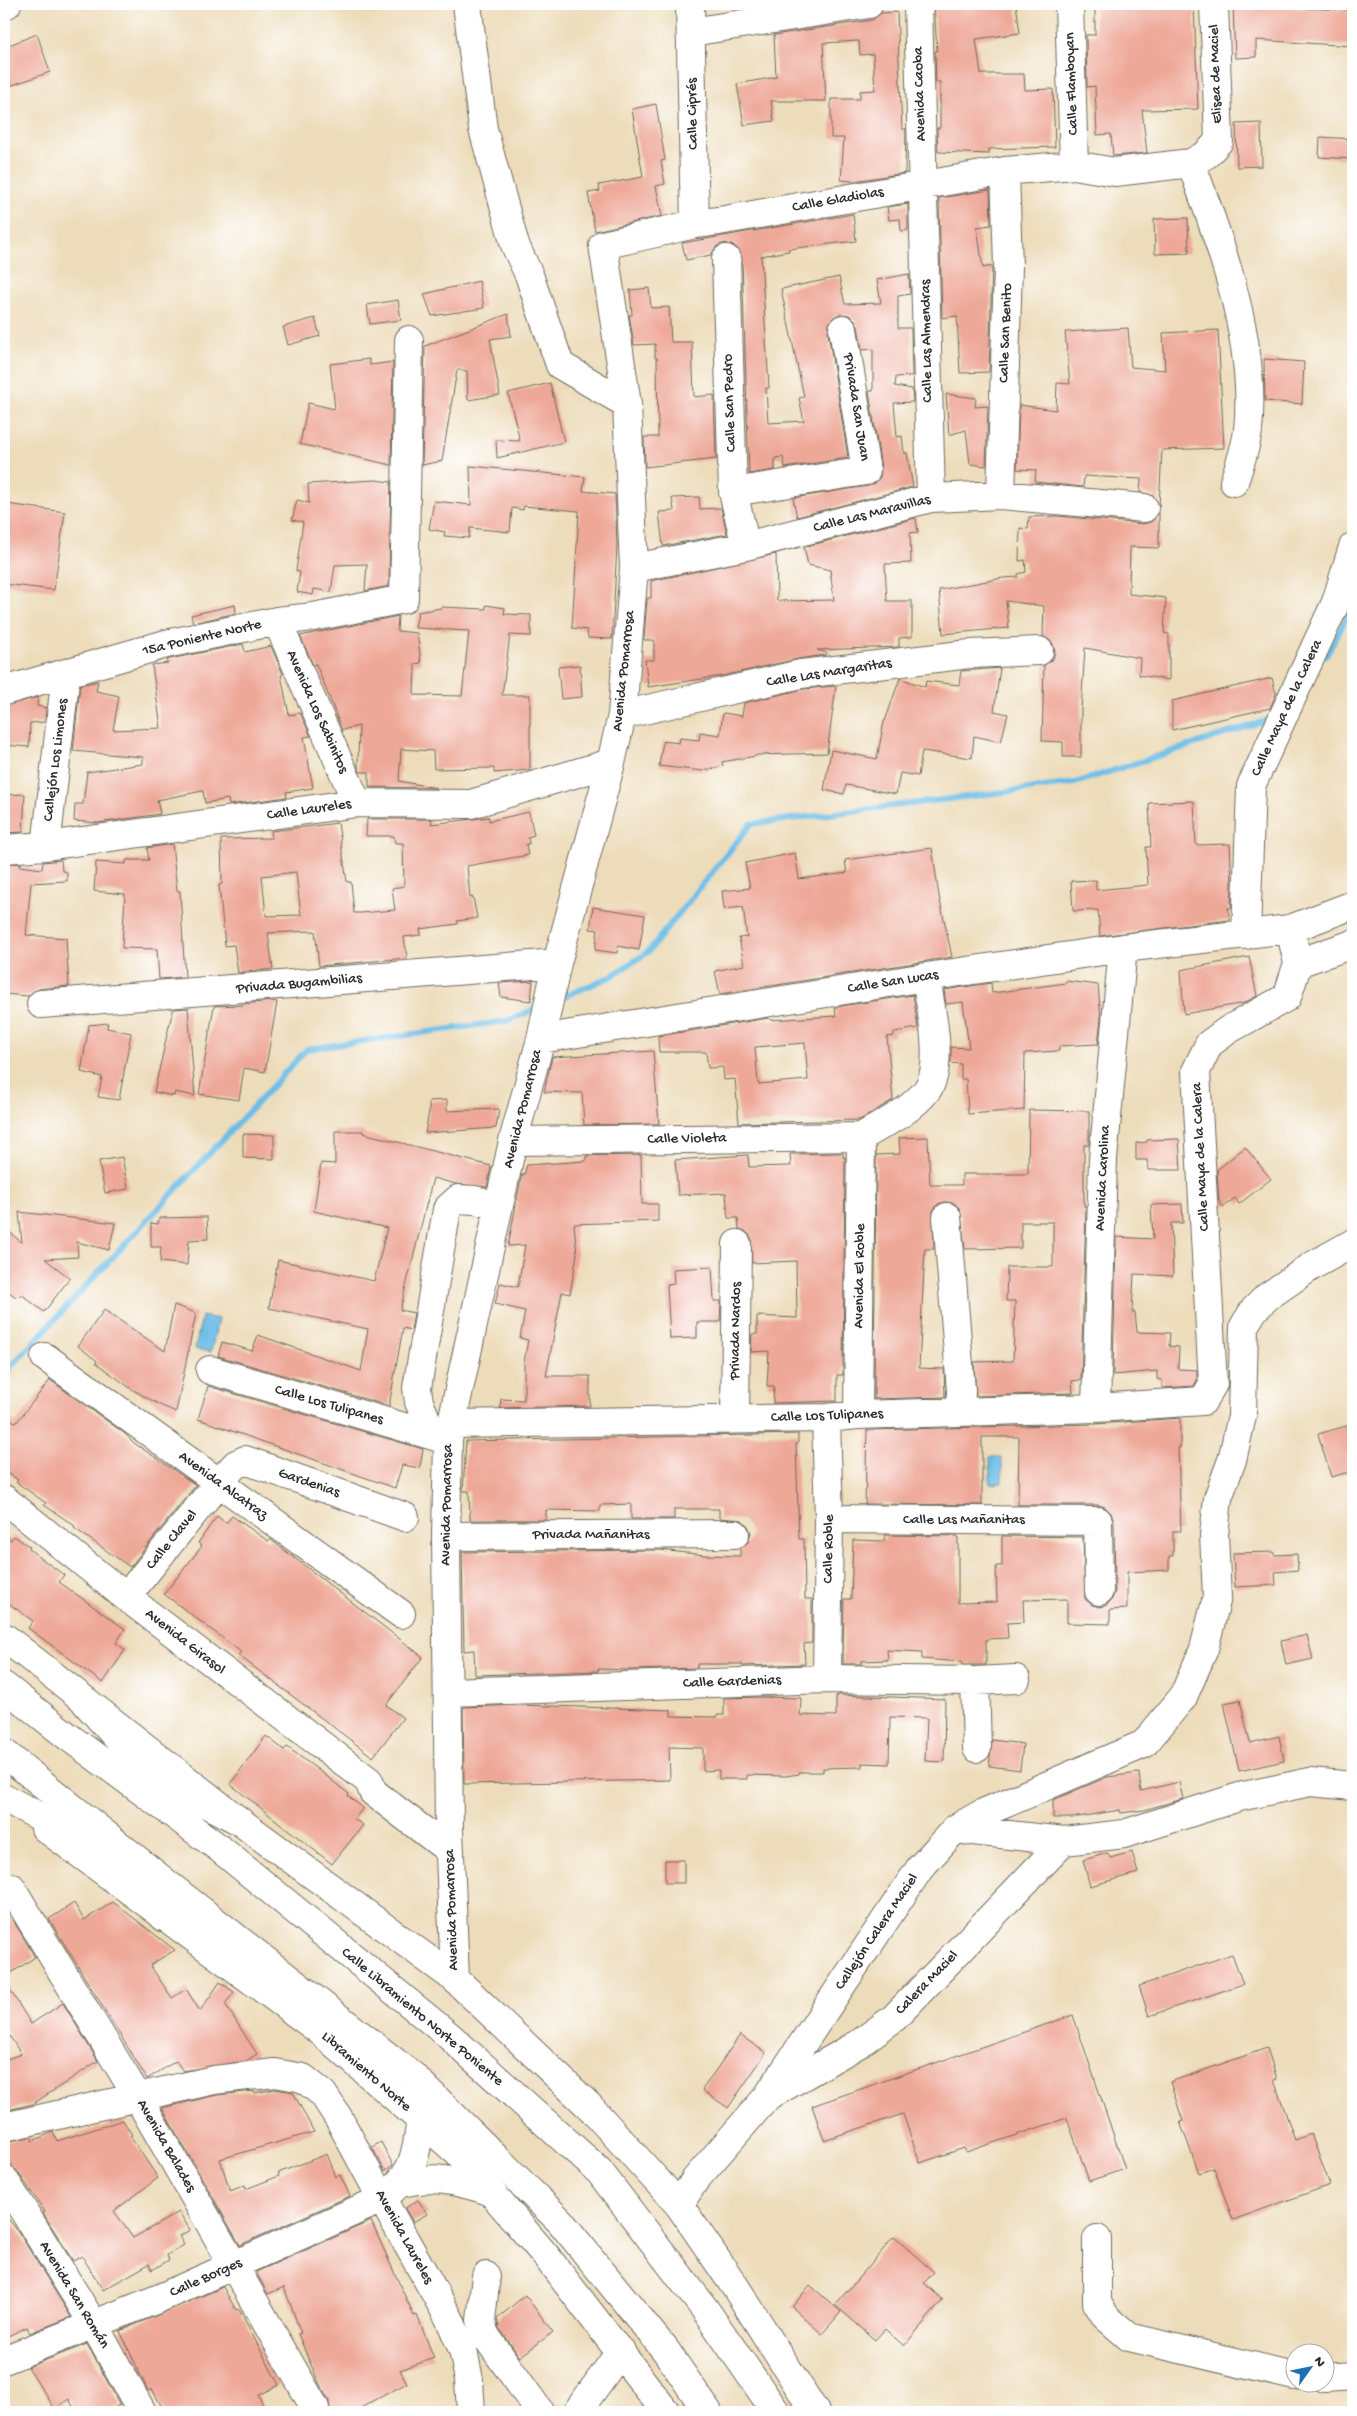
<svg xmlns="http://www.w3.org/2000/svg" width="1357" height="2416" viewBox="0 0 1357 2416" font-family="'Gochi Hand',sans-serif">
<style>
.water{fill:#6cbee7;stroke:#4c7489}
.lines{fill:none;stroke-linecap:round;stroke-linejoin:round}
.stream{stroke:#6cbee7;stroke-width:6}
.building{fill:#eea898;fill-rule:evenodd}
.minor-casing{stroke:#6f695d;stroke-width:30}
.highway-casing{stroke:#6f695d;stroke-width:30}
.minor{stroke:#fff;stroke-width:28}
.highway{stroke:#fff;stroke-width:28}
.labels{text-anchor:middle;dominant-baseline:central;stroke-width:4;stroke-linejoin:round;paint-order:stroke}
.street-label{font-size:15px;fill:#2b2b2b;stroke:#fff}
</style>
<rect width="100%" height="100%" fill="#fff"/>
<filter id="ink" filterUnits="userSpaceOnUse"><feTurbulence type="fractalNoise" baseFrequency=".02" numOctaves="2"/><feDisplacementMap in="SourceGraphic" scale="10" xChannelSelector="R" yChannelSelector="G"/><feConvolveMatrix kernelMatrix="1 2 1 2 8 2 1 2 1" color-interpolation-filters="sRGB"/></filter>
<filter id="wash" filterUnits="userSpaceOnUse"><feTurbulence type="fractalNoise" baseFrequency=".0096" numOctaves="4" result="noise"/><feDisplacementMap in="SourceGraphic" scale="20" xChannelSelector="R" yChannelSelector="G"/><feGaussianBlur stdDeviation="1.12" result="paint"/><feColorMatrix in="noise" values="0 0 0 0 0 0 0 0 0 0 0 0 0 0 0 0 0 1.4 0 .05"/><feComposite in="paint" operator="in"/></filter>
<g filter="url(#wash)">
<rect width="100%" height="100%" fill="#eddcba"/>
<!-- water -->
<path class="water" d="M202,1316L218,1319L211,1352L195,1349Z
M990,1457H1002V1483L990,1484Z"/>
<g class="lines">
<!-- stream -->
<path class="stream" d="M1326,656L1353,605
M558,999L610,977L648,952L751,824L1075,783L1274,718
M4,1374L307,1049L507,1021L539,1007"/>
</g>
<g id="blocks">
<!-- building -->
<path class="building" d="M934,4H1016L1020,33L976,39L981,74H1024L1025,90L1053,89L1055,147L989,149V154L938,152L937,128H940V82H936L935,51H937Z
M1095,4H1194L1198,109L1142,110L1147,153L1113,156L1111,134L1097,135L1095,86L1087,87L1086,35H1095Z
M1233,6L1353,10V46L1256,40V57L1235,58Z
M897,12L902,129H906L905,173L854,181L841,180L844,138H831V99H860V91L875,90L873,54L860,55L859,41L823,43L826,101H771L774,121L744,125L737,84L776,77L774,35L872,20L881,13Z
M37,34L50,72L4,88V47Z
M656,104L665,160L661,161L665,184L656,186L662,216L595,231L588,193L600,191L599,185L643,177L632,109Z
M1261,123L1262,166L1237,167L1236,124Z
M1320,137L1353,139V159L1319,157Z
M990,190L991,225L977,227L983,268L992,266L989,372L960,373L957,316L942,318L939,198Z
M908,204V230L901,231L900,219L889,220L887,207Z
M853,214L856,241L788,249L789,251L761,256L769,388H766L768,423L804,421L799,398L804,397L781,289L839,277L845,304L881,303L877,280L909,274L910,294L898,296V328H911L912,376L896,377L895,386L912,389L913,402L894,403L897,437L902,436L904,453H907L913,487L797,517L793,498L868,486L875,483L880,477L881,468L869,391H873V349L862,350L858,326L855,320L849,315L840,314L834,317L829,323L828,332L848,458L785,468L783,457L775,458V470L749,474L742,258L739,250L734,246L725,243L717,246L711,255L686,260L682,243Z
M1188,218L1189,253L1155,254L1154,219Z
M479,281L484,308L432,316L424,294Z
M649,288L651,308L669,307L671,342H692L694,397L714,395L716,459L645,467L644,437H658L657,358H655V344L634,345L629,315H632L630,290Z
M398,300L401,320L370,324L367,305Z
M508,314L511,336L490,339L500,395L468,400L467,371L457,370L442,461L422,465L425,346Z
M315,318L320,336L288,345L283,327Z
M1128,328L1131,367L1165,370L1163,333L1218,330L1224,448L1162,450L1159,506L1153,496L1140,492L1141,479L1084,476L1083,487L1035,482L1036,470L1017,469L1019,405L1056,410L1057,383L1070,384L1065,332Z
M369,359L370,365L393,362L391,465L300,444L308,403L335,409L330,364Z
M1264,359L1304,362L1302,404L1265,401Z
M550,383L564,442L497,458L496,440L520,441L508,393Z
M946,394L976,398L975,407L988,406L986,466L970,464L966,430L949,435Z
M470,466L585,477L583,491L615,494L617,545L612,639L588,638L587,630L572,628L579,511L524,506L523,510L512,508L510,532L470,528L469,538L444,536L445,532L429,529L434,501L471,505Z
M375,480L391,482L389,586L365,591L367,564L335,565L331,592L314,589L313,595L297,592L300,572L296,571L303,522L292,520L297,500L309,503L308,484Z
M699,497L700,509L721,508L727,534L663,546L659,512L674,511L672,498Z
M7,504L65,512L54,590L4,584V531Z
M1159,512V548L1130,547L1129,594L1166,598L1164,633L1169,634V680L1139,675L1140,658L1085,648L1081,710V757H1063V742L1042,741L1044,665L1053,659L1055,651L1052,642L1043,636L1044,606L1006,601L1009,628L943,634L939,590L1003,578L1018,577V574L1026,572L1025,560L1019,561L1020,528L1028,529L1029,517L1058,516L1143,524L1151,522Z
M916,518L918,532L910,533L911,563L885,564L887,601H912V637L899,638V647L817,650L827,653L826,655L798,659L722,676L648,687L645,660H654V640H644L647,598H651V581L776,554L777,601L834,600L830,570L808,565L804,547Z
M235,605L236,613L193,623L191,615Z
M486,605L505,608L504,614L531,615V636L510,635L502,695H530V770L494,773V768L434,769L433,751L401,749L399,781L436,788L369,787V772H360L358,766L359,726L342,730L316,664L313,665L300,636L398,616L397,631L417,633L421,663L415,664L414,695L462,696L469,631L415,628L418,612L441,608V607L486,609Z
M243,644L245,652L271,646L283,674L281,675L289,715L300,713L311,736L304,737L313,788L286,792L287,797L229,805L228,799L205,803L203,791L157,800L160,814L98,823L74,821L75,804H83L87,772L143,764V757L73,751L80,685L98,681L96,691L119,696L113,730L161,728L152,665L168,663L167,660L170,659Z
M580,665L582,697L561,699L558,667Z
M1000,668L994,711L1008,714L1001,742L974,736L972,758L922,751L918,776L900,773L896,794L846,785L844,794L824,790L831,750L877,759L884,721H885L900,678L925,687L926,681L959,685L961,671Z
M1272,678L1276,694L1270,708L1172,730V701Z
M836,686L827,753L757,755L756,756L722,762L723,766L703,771L659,766L663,741L679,743L680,738L699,740L700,732L720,735L723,713L742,716L744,703L804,689Z
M38,697L37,706L46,708L45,722L30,723L29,747L4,745V706Z
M25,794L23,832L4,833V795Z
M1194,801L1196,845L1230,844L1232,884L1231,908H1228L1230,920L1100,936L1098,910L1073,911L1071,881L1096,880V890L1148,885L1146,847H1151L1149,803Z
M529,812L534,835L528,837L529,844H526L528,855L467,866L470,898L473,897L477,918L457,921L458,924L420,929L421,935L404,937L407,958L319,966L315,931L268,933L273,969L238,973L234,945L225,946L219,885L222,884L221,839L272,838L271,831L338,823L347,882H351L354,913H361L395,910L392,888L404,886L403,843H395L394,836H366L367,819H432L431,824L489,817V821ZM296,872L301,915L266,916L262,876Z
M172,844L177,891H180L185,977L159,979L157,949L122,948L125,894L94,891L96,862L126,864V860H149L147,848Z
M932,848L939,896L952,957L720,994L715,971L744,965L739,938L747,937L743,907L724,909L722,891L750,888L745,863L795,853L799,879L847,873L845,860Z
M61,860L62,871L67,872V881L31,883L26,935L66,938L69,986L39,989L28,996L4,994L9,926H4V864L21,863L20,866L42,869L43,862Z
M593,907L645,915L639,950L618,946L617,953L595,950L598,930L590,929Z
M1249,957L1257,996L1244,1003L1184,1014L1181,970Z
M533,981L531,1001L501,997L499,983Z
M1066,981L1098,985L1101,1019L1098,1044L1059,1046V1051L1025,1053L1024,1110L968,1114L966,1079H961V1064L951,1063V1047L969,1048L963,1002L946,1004L944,990L991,983L992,993L1066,983Z
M913,995L918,1028L894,1032V1036L887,1037L893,1100L860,1120L739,1123L735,1079L724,1080L723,1067L708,1068L706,1052H659L658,1036L769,1018L770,1020L836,1016L835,1007ZM805,1043L808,1080L758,1084L755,1047Z
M273,1001L277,1002L265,1072L244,1068L239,1100L199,1094L214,1006L243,1005V1004Z
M188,1008L195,1096L175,1092L174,1096L154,1092L173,1009Z
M108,1023L107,1028L131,1033L119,1100L98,1097L102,1077L81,1072L89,1025Z
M653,1051L659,1124L584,1125L582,1093L544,1092L552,1057Z
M447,1100V1111L499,1109L496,1128L425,1133L429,1112V1101Z
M1029,1110L1089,1111V1145H1084V1206H1086L1081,1380L1072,1381L1073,1393L976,1396L974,1362L1013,1361L1015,1301H1006L1007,1267H1053V1222H1021V1248L965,1249L960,1209L954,1203L945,1202L938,1204L933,1211L934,1249H925L919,1368L944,1369L945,1397L874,1399L876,1155L900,1154L899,1138L928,1137L930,1185H962V1174H1028Z
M335,1131H363V1133L491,1166L487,1187L456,1184L433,1178L400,1310L414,1313L411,1330L403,1328L389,1406L218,1356L222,1342L252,1351L258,1335L361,1371L368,1329L269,1308L278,1260L374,1281L387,1228L314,1211L321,1163L335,1164Z
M243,1134L274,1135V1159L243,1158Z
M1179,1139L1181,1170H1148L1147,1160H1136V1143L1147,1142V1140Z
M1245,1147L1271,1179L1239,1204L1235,1198L1223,1207L1219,1201L1217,1170Z
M843,1153V1157H845L843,1375H837V1401L773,1403L774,1386H767L769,1351L751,1352L752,1334H757V1316L797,1318L796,1261L752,1263L751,1237L745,1231L739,1229L738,1218H728L726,1193L678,1195L675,1160L748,1155L749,1167L791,1166L790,1154Z
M641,1155L642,1204H658V1221L574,1224L577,1254L570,1294L562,1292L546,1376H590V1406L500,1408L501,1399L524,1400V1362L528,1340L520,1338L525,1311L495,1304L500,1283L518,1287L525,1245L508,1246L522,1174L524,1175L527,1165L586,1161V1156Z
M122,1157L128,1189L105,1193L99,1161Z
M1182,1204L1183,1223H1171L1173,1276L1134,1274L1132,1312H1135L1137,1332L1170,1333L1169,1346L1179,1347L1178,1369L1197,1370V1380L1194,1386L1162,1388V1380L1157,1379V1371L1113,1375L1116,1237L1153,1239L1151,1205Z
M19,1212L115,1223L109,1250L77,1242L78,1257L45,1259L70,1278L44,1312L21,1294L17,1298L4,1288V1227L22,1243Z
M207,1217L208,1239L189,1240L187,1265L160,1262L161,1247H151V1223L158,1224L159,1218Z
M712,1267L714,1301H721L720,1322H697V1338L670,1339L667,1285L674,1284L673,1269Z
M174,1305L196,1313L176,1412L160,1405L133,1390L96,1363L97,1361L78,1346L104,1310L165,1351Z
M50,1380L124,1433L134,1443L196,1485L130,1567L74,1528L75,1526L44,1505L46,1503L16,1482L18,1480L4,1470V1414L16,1423Z
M208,1386L423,1449L420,1468L402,1465L395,1488L198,1419Z
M1180,1418V1448H1178L1181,1531H1173V1556H1169V1570L1127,1572V1609L1110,1610V1624L1067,1623V1599L1023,1600L1024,1622L1007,1623L1008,1638L986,1639V1665H962V1662L922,1659V1652L887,1650L888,1660L861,1661V1664H843L844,1599H851L853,1540L884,1541L885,1535L958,1536V1603L997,1602L996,1566H1002V1536L1083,1537L1085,1599L1092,1605L1100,1607L1107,1605L1112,1599L1115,1591L1114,1521L1111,1513L1105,1507L1098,1505H1018L1019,1437H982V1505L865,1504L867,1430L1096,1424Z
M1353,1424V1471L1331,1477L1318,1434Z
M798,1434V1444H796L799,1539H804L805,1599H812V1643L804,1644L805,1664L742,1666V1664H697V1668L630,1670L598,1669V1671L475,1675L474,1650L464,1651L462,1552L660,1550L705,1555L740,1556V1548L748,1542L751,1533L748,1526L742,1520L719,1518V1509H674V1519H631V1504L600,1505V1511L546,1510V1520H470L469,1491H463L466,1441Z
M217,1516L226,1523L232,1516L268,1541L270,1539L423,1657L386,1705L403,1718L373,1757L238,1655L241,1652L164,1594L202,1546L198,1543Z
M4,1535L11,1540L14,1536L30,1547L29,1549L38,1556L64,1575L59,1582L125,1629L116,1643L125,1650L103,1683L28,1628L33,1621L4,1600Z
M1274,1552V1555L1297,1554L1298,1570L1275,1572L1276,1585L1235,1587L1233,1553Z
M1307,1635L1313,1659L1286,1665L1281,1641Z
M839,1695L945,1699L944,1762L925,1761L927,1718L890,1717L889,1764L862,1763V1767L823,1768V1772H799V1774L785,1776L747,1775V1779H719V1770L703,1771V1748L669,1747L670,1780L464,1784L463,1707L520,1705L671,1710V1716L717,1717V1715H724V1698L761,1697L801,1698L800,1715L836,1716V1696Z
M1240,1700L1250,1743L1279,1736L1284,1761L1239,1771L1224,1703Z
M266,1736L284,1750L287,1747L321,1772L349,1794L348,1796L363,1808L354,1819L363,1825L332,1864L230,1784Z
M992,1740L1023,1744L1020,1770L989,1766Z
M1139,1773L1141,1791L1179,1782L1183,1799L1144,1810L1121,1813L1120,1810L1072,1818H1053V1800L1107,1777Z
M1132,1852L1138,1873L1090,1886L1083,1860L1108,1853L1110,1858Z
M665,1860H684V1883H665Z
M113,1902L175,1950L150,1965L172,1998L186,1989L200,2011L220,1982L234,1992L225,2004L257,2054L246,2061L183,2071L176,2061L147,2079L49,1919L74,1903L84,1920Z
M4,1905L35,1957L4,1978Z
M1232,1954L1243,1984L1149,2016L1139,1986Z
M4,1980L31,2024L63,2003L98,2061L33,2104L4,2111V2060L21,2054L4,2027Z
M1073,2015L1125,2169L1089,2181L1067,2118L966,2152L964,2148L920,2163L903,2114L824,2140L812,2106Z
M740,2035L766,2053L728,2108L702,2090Z
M1267,2048L1277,2079L1274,2080L1295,2140L1311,2134L1330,2185L1233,2220L1214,2168L1199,2173L1180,2122L1183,2121L1170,2082Z
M275,2089L293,2092L314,2132L220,2159L230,2191L245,2185L246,2189L279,2176L278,2173L327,2154L336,2177L340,2175L350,2196L240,2245L162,2108L217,2095L253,2091L254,2093Z
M123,2120L132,2135L130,2136L158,2178L114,2211L133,2238L179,2212L190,2230L179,2236L184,2245L167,2255L169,2260L152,2270L149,2264L103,2290L82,2256L73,2261L43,2213L45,2212L17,2171L11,2165L4,2163V2142L31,2137L33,2141L53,2132L57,2141Z
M381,2142L393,2165L385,2171L372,2147Z
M418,2200L427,2214L413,2222L405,2208Z
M4,2214L18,2231L71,2317L30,2333L27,2327L4,2338Z
M371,2221L414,2316L417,2315L434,2358L400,2370L407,2383L353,2412H330L329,2401L318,2381L298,2334L301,2333L284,2287L268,2294L256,2272Z
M894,2237L934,2272L924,2283L943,2300L904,2346L885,2329L875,2340L835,2305Z
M810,2285L841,2312L822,2334L792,2307Z
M223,2287L236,2310L239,2309L279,2385L258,2395L267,2412H165L152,2389L148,2391L120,2331Z
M525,2295L553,2332L520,2357L499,2328L497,2319Z
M87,2344L120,2405L106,2412H76L69,2399L55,2409L28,2367Z"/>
</g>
</g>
<g filter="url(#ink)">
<use href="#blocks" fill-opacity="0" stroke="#6f695d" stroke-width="1"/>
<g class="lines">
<!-- minor casing -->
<g class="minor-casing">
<path id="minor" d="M467,4L483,129L515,245L529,275L560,365L627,404
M690,4L695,224
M918,4L931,498
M1069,4L1074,165
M4,5L7,4
M691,32L869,4
M1191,163C1221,244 1257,342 1248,430C1246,448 1239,466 1234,482
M726,259L733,492L746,546
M733,492L866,471L843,329
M1001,495L1008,267L1005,171
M634,568L746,546L931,498L1001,495L1144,508
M277,621L357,803
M4,691L166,644L277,621L313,617L404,599L409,340
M622,715L801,674L970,654L1039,651
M46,846L66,674
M4,849L46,846L357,803L471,804L611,763
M1246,935L1251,786L1336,602L1353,547
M1298,963L1353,944
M41,1004L557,963
M541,1039L926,977L1123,948L1290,929L1353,905
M861,1137C883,1124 911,1111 927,1090C945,1065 930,1006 926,977
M513,1141L861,1137
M947,1217L961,1390L960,1412
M45,1357L401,1614
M210,1370L444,1439
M1096,1408L1103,1159L1123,948
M858,1415L861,1137
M826,1418L829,1519L827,1679
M735,1419L737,1244
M452,1424L826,1418L858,1415L1096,1408L1203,1401L1213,1384L1196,1071L1209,1044L1228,1030L1287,997L1298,963L1290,929
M433,1436L419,1402L417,1388L447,1209L458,1199L475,1200L499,1206
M4,1499L126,1597L369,1781L373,1792L450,1851
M829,1519L1098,1521L1099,1591
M446,1536L735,1534
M126,1597L219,1482L236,1464L245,1460L405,1517
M4,1637L238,1820L455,1979L590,2107L679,2205L736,2288L815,2412
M975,1681L977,1748
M449,1692L827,1679L975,1681L1016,1679
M45,1828L320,2031L457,2152L546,2256L666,2412
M955,1829L1064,1841L1124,1834L1239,1797L1310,1782L1353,1786
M4,1887H11L137,2096L315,2408
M455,1979L449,1830L446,1536L448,1440L513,1141L541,1039L557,963L611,763L622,715L634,568L627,404L603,245L695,224L719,221L1005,171L1074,165L1115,172L1191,163L1207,154L1219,141L1214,4
M772,2094L860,2043L894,2018L1064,1841
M4,2127L214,2080L275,2073L303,2078L323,2094L338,2117L382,2199L449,2318L463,2350L469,2380L471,2412
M4,2179L94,2325L142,2412
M401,2183C439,2175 455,2181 490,2191
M679,2205L695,2180L767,2097L920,1868L955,1829L983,1813L1144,1744L1183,1697L1204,1649L1217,1597L1214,1535L1218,1498L1232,1460L1242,1416L1244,1326L1254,1310L1267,1297L1312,1266L1353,1243
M1097,2239V2303L1106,2317L1129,2337L1294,2376
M486,2276L481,2320L485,2335L540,2412
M4,2360L160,2298L382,2199C414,2173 415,2160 421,2120
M1324,2378L1353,2376
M577,2412L621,2351"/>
</g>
<!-- highway casing -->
<g class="highway-casing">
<path id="highway" d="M4,1686L66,1735L219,1848L447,2034L599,2171L704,2308L776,2412
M86,1703L171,1798
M4,1753L171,1887L413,2076L560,2221L666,2351L708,2412
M157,1779L238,1820
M6,1799L106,1851
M91,1841L164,1917"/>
</g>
<!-- minor -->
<use href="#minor" class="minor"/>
<!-- highway -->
<use href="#highway" class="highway"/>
</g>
</g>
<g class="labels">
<!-- street labels -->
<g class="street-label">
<text transform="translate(1216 74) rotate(-92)">Elisea de Maciel</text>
<text transform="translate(1072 84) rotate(-92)">Calle Flamboyan</text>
<text transform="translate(920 94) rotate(-92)">Avenida Caoba</text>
<text transform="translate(693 114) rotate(-91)">Calle Ciprés</text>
<text transform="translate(838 200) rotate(-10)">Calle Gladiolas</text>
<text transform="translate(1006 333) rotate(-88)">Calle San Benito</text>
<text transform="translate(927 341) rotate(-91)">Calle Las Almendras</text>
<text transform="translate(730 403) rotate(-92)">Calle San Pedro</text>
<text transform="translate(856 407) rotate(81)">Privada San Juan</text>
<text transform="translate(872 514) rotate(-14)">Calle Las Maravillas</text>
<text transform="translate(202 638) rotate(-13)">15a Poniente Norte</text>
<text transform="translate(624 671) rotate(-84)">Avenida Pomarrosa</text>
<text transform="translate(829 673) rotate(-9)">Calle Las Margaritas</text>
<text transform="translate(1287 708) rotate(-65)">Calle Maya de la Calera</text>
<text transform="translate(317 712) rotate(66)">Avenida Los Sabinitos</text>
<text transform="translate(56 760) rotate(-83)">Callejón Los Limones</text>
<text transform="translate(309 810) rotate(-8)">Calle Laureles</text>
<text transform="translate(893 982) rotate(-9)">Calle San Lucas</text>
<text transform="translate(299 984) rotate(-5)">Privada Bugambilias</text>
<text transform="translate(523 1109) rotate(-76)">Avenida Pomarrosa</text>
<text transform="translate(687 1139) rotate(-1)">Calle Violeta</text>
<text transform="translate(1201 1157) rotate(-93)">Calle Maya de la Calera</text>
<text transform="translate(1103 1178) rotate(-87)">Avenida Carolina</text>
<text transform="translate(860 1276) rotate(-89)">Avenida El Roble</text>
<text transform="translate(736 1331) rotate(-89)">Privada Nardos</text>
<text transform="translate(329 1405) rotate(16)">Calle Los Tulipanes</text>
<text transform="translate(827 1416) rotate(-2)">Calle Los Tulipanes</text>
<text transform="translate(309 1483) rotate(19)">Gardenias</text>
<text transform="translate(223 1486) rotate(36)">Avenida Alcatraz</text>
<text transform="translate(447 1505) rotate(-89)">Avenida Pomarrosa</text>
<text x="964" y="1520">Calle Las Mañanitas</text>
<text x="591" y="1535">Privada Mañanitas</text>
<text transform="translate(172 1540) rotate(-51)">Calle Clavel</text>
<text transform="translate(829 1549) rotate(-89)">Calle Roble</text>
<text transform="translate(185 1642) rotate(38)">Avenida Girasol</text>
<text transform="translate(732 1682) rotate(-2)">Calle Gardenias</text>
<text transform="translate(452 1910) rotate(-92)">Avenida Pomarrosa</text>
<text transform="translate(877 1932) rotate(-56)">Callejón Calera Maciel</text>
<text transform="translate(927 1983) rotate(-46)">Calera Maciel</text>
<text transform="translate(422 2017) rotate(40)">Calle Libramiento Norte Poniente</text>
<text transform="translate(366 2072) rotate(41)">Libramiento Norte</text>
<text transform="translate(166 2146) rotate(60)">Avenida Balades</text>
<text transform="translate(404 2237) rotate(61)">Avenida Laureles</text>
<text transform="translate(206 2278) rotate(-24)">Calle Borges</text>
<text transform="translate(74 2295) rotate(59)">Avenida San Román</text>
</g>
</g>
<!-- margin -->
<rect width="1357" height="2416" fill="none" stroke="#fff" stroke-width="20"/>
<!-- north arrow -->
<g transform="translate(1310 2368) rotate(57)"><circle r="24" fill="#ffffff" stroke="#aaaaaa"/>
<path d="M0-4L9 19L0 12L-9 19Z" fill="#1f6fb2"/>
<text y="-8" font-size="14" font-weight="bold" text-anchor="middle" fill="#2b2b2b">N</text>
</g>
</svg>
